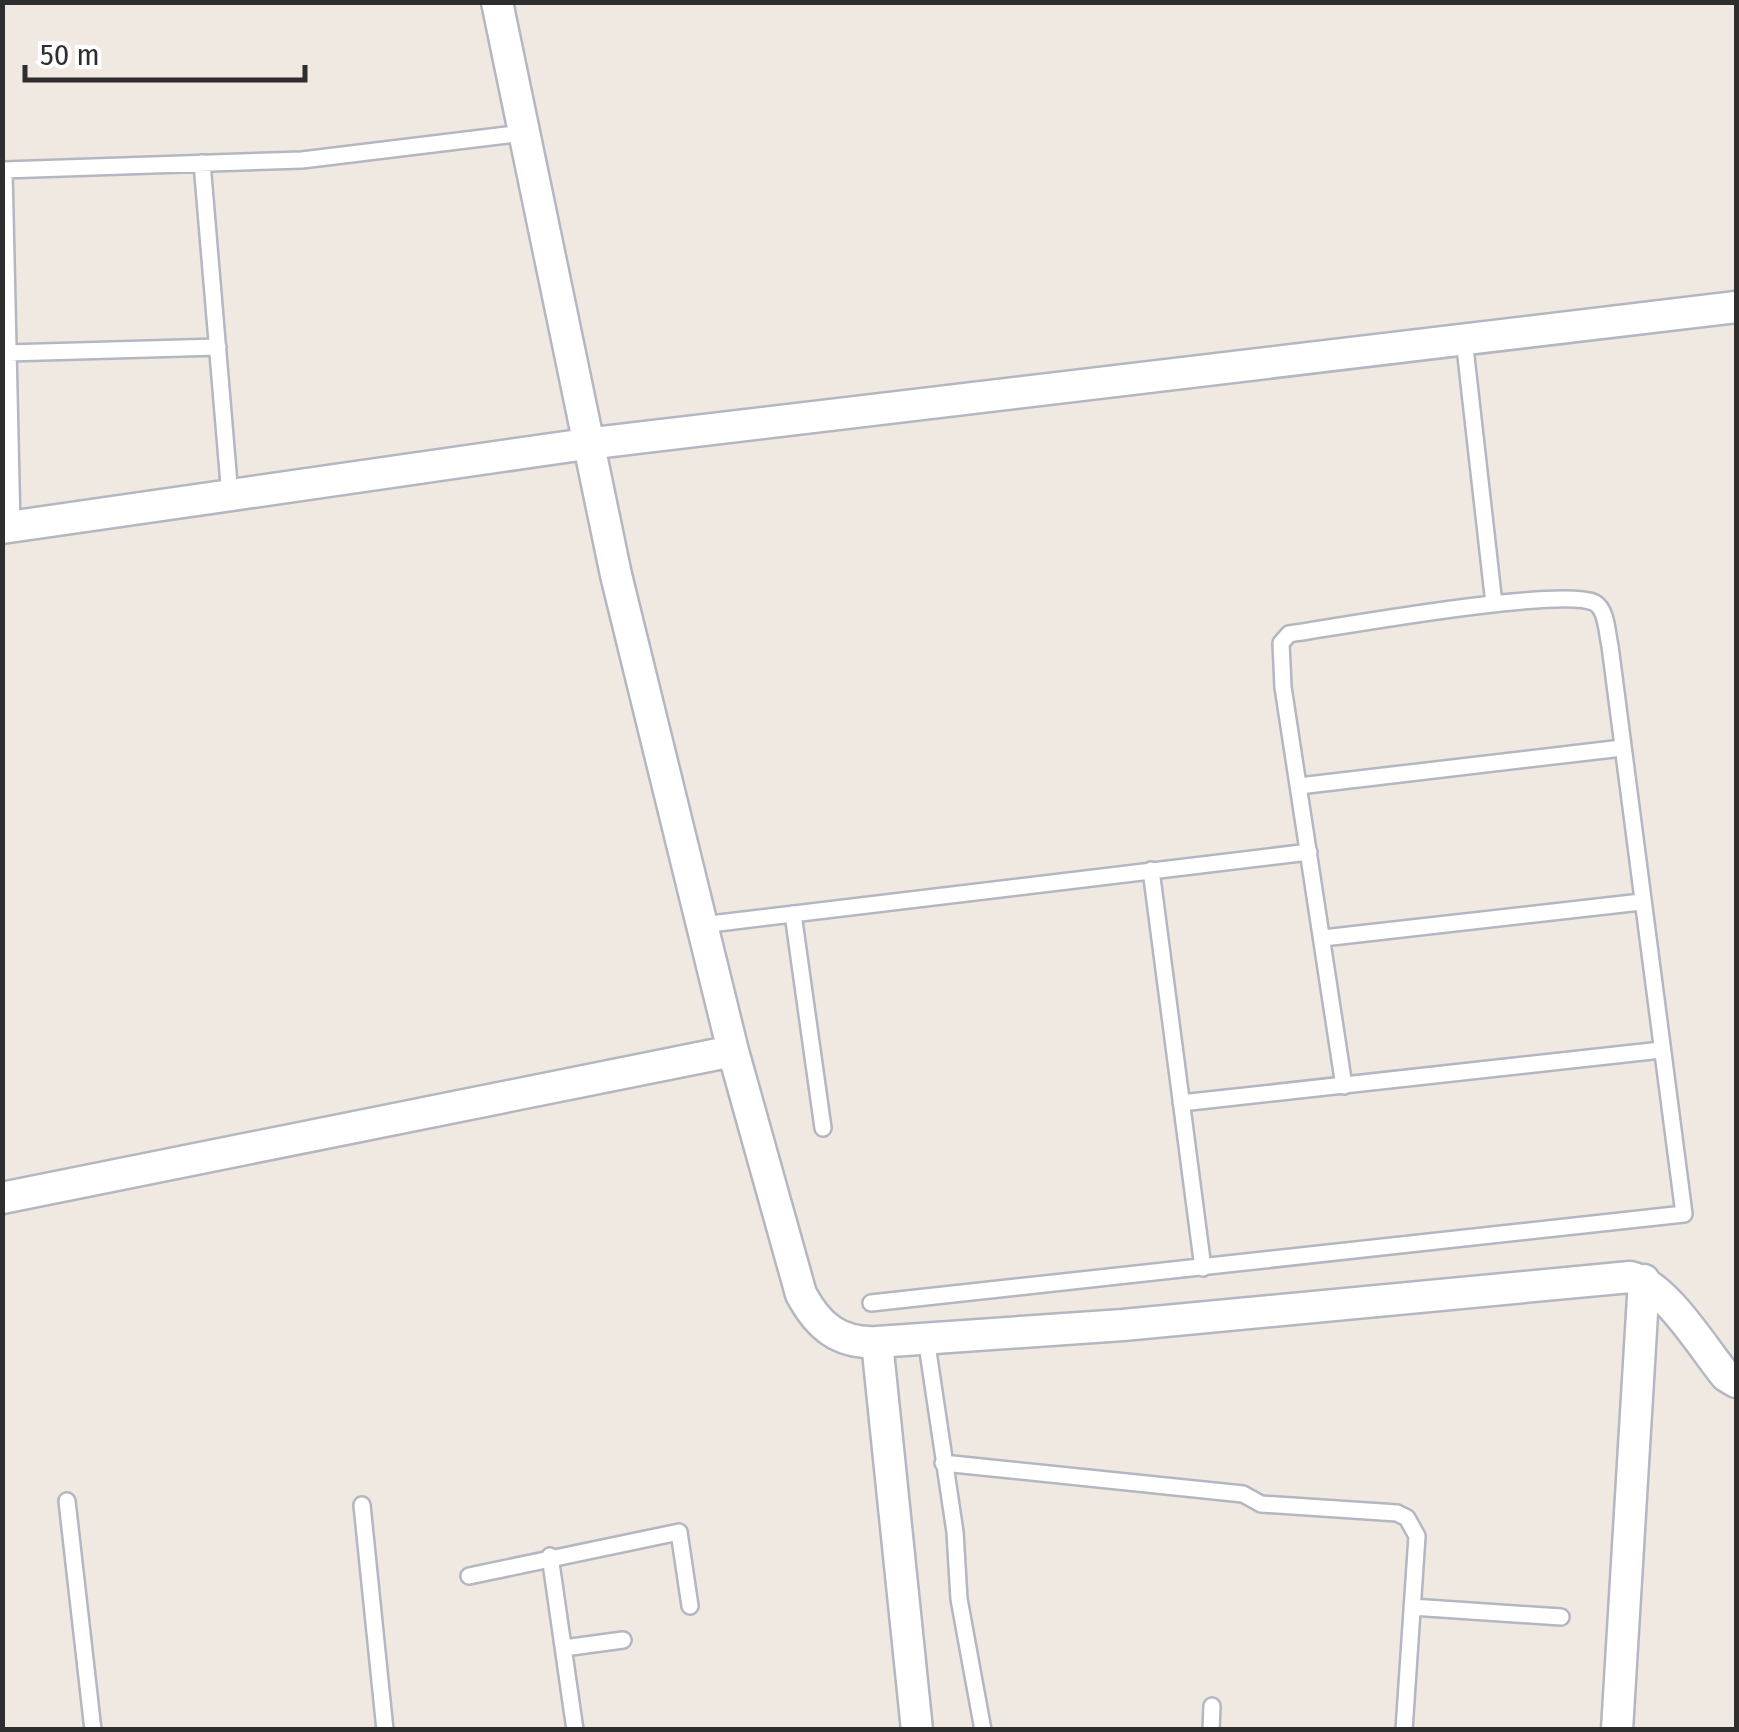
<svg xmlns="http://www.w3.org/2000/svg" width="1739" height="1732" viewBox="0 0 1739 1732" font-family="'Fira Sans Condensed',sans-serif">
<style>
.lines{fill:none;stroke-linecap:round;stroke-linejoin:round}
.lane-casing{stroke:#b4b7c1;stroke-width:20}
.street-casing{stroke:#b4b7c1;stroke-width:35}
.lane{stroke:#fff;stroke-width:15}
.street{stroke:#fff;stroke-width:30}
</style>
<rect width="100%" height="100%" fill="#efe9e1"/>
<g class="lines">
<!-- lane casing -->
<g class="lane-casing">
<path id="lane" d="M202,163L230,496
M1464,339L1494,604
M7,353L218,347
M12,527L4,170L302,160L523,133
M1299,786L1622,748
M1151,870L1203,1268
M793,914L823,1128
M702,925L1309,852
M1323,938L1641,902
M1181,1103L1661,1050
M871,1303L1684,1214L1610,646C1607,634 1607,610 1595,603C1563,586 1337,627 1289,634L1281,643L1283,687L1344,1086
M926,1338L955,1532L959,1599L983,1730
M943,1463L1243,1494L1261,1504L1397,1513L1407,1518L1417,1536L1404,1730
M67,1501L93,1730
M362,1505L385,1730
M550,1556L575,1730
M469,1576L679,1532L690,1606
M1412,1607L1561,1617
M564,1648L623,1640
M1211,1730L1212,1706"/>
</g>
<!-- street casing -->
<g class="street-casing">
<path id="street" d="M497,2L616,575L733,1051L801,1294C818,1326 839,1344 877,1342L1123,1325L1630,1277C1665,1284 1703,1348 1726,1376L1736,1382
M2,528L586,444L1736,307
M2,1198L733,1051
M877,1342L917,1730
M1617,1730L1644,1280"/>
</g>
<!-- lane -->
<use href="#lane" class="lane"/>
<!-- street -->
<use href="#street" class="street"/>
</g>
<!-- border -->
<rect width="1739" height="1732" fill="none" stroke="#2e2e2e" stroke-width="10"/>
<!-- scale -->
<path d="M25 65v15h280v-15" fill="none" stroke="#2e2e2e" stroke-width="5"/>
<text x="40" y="65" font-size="30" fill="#2e2e2e" stroke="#ffffff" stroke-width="8" paint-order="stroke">50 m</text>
</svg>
